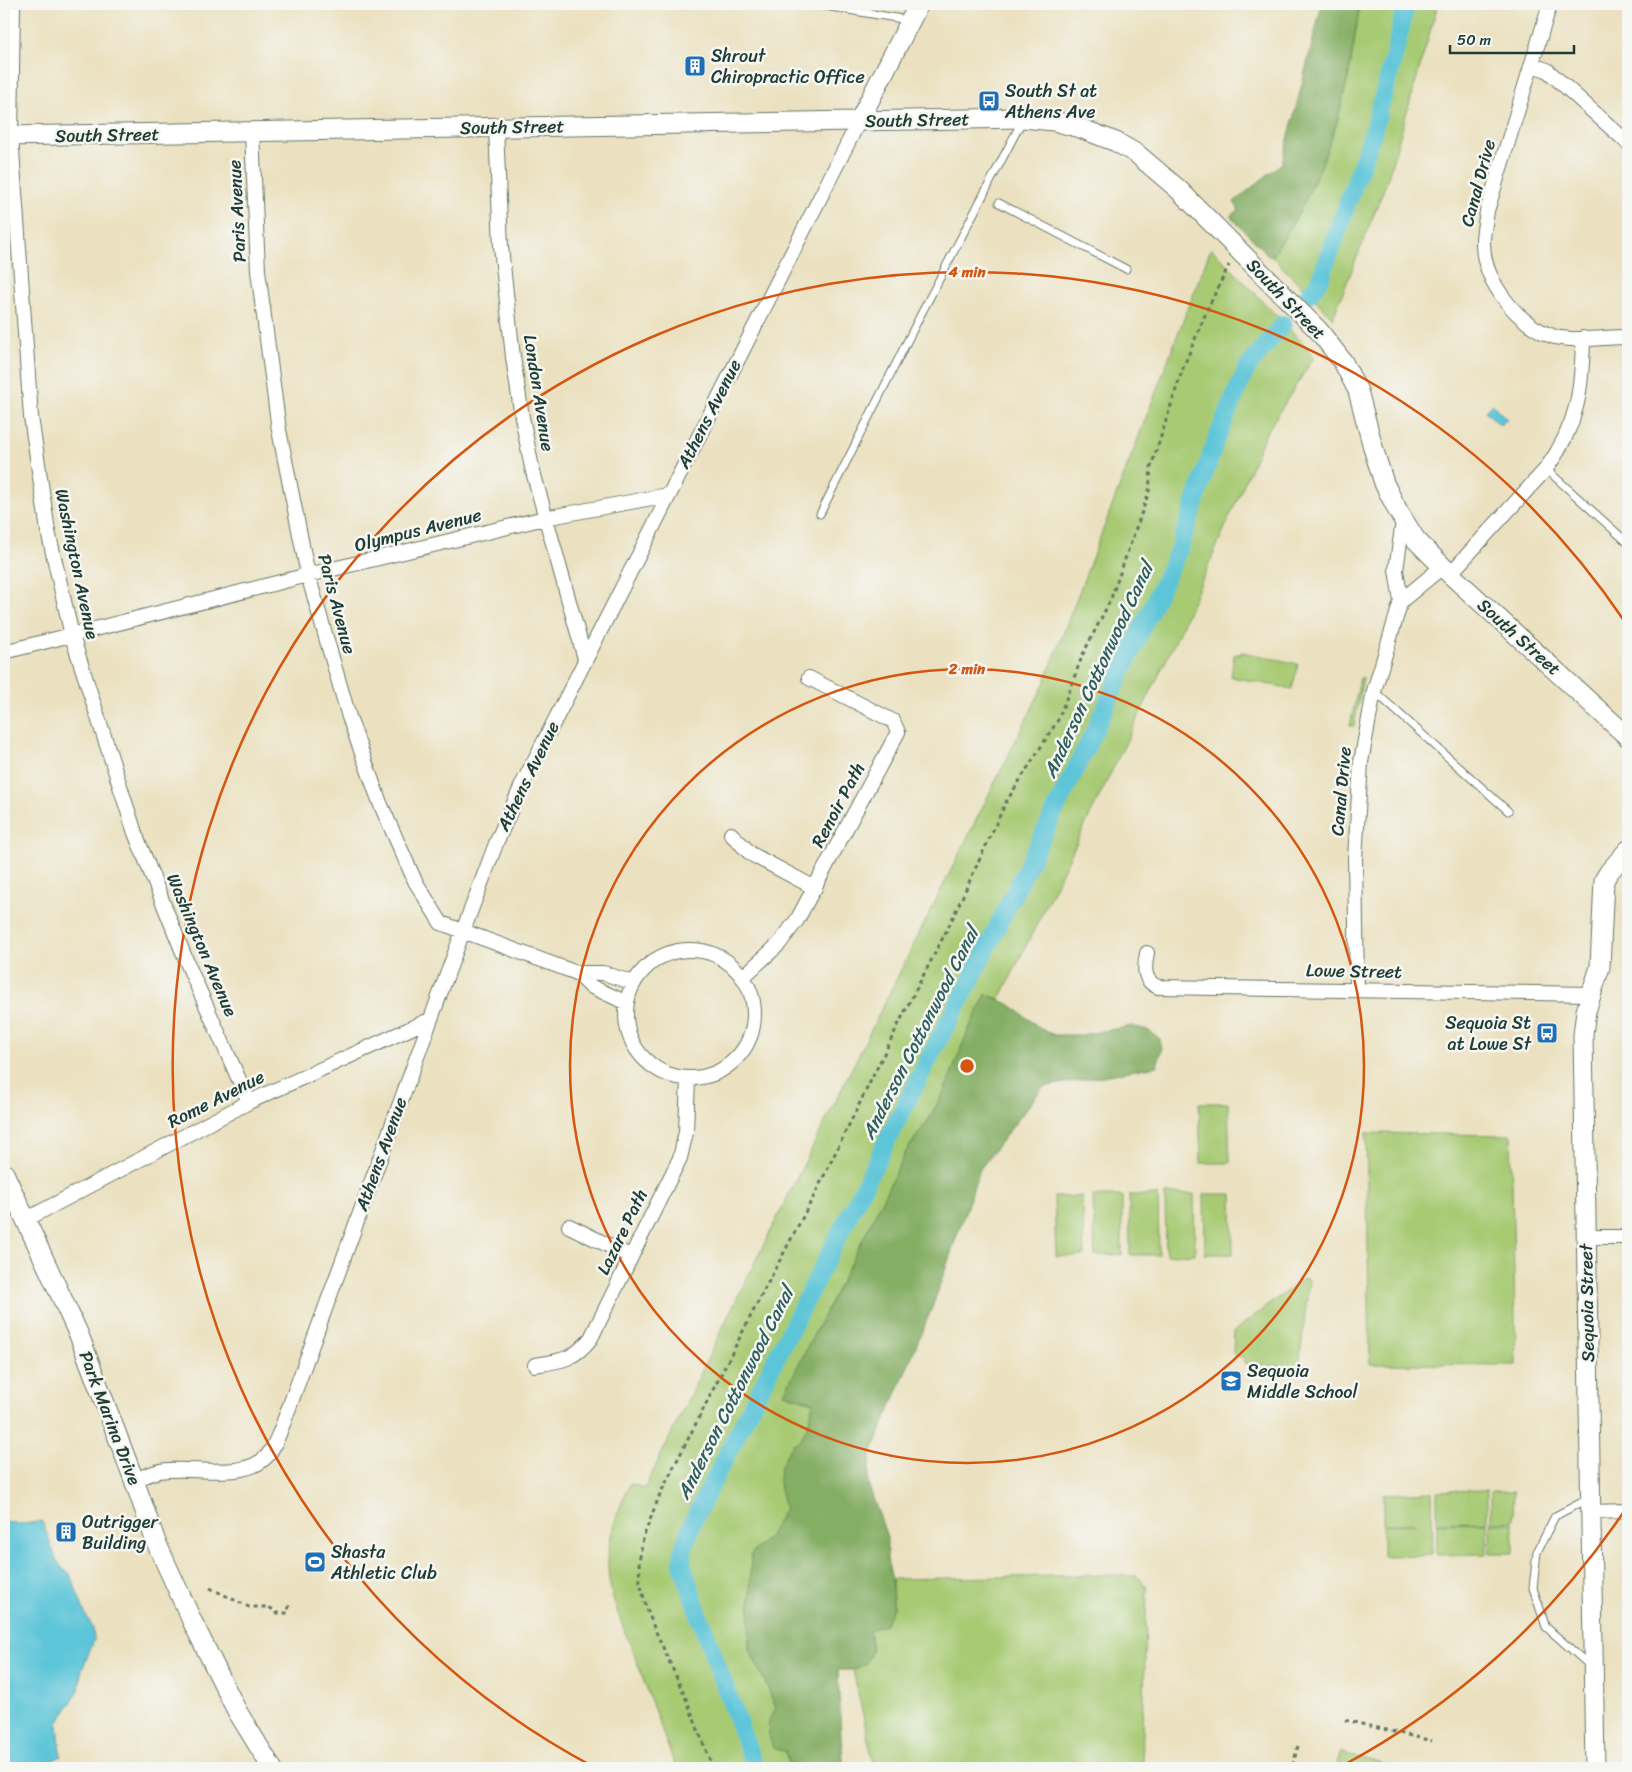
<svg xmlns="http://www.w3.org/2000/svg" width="1632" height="1772" viewBox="0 0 1632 1772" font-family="Sriracha,sans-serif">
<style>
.green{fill:#a7ca73;stroke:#638454}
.forest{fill:#85ae65;stroke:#52764c}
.water{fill:#5cc5d8;stroke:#3e8186}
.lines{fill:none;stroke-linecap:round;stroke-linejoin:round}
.canal{stroke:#5cc5d8;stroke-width:18}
.lane-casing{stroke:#667665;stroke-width:9}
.street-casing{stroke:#667665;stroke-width:16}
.secondary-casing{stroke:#667665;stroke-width:21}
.path{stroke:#667665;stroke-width:3;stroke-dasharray:4 4;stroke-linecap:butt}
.lane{stroke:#fff;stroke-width:7}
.street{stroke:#fff;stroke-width:14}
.secondary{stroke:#fff;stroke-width:19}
.ring{fill:none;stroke:#d45610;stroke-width:2.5}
.labels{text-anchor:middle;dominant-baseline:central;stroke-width:5;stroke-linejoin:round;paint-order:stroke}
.poi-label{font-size:18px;fill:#1f3d34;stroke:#f6f6f2;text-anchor:start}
.street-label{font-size:18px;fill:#1f3d34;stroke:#f6f6f2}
.water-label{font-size:19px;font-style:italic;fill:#2e5f5d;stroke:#f6f6f2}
.centre{fill:#d45610;stroke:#f6f6f2;stroke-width:2.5}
.ring-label{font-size:15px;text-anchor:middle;font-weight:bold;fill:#d45610;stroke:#f6f6f2;stroke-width:5;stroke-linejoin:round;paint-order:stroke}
</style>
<rect width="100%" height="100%" fill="#f6f6f2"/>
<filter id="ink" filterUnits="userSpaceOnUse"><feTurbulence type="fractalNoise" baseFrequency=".02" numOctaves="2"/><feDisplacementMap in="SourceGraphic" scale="10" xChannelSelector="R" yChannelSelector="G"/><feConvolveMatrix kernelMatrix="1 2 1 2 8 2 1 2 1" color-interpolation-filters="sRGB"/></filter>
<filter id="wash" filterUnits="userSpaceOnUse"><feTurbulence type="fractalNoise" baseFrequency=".0096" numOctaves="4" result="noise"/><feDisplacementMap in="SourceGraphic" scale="20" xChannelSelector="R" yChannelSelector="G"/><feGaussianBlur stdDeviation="1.12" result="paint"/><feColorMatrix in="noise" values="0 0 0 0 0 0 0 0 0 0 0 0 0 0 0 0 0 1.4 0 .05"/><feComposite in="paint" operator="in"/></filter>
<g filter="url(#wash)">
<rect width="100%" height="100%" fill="#ebe1c0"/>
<!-- green -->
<path class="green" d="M1360,4H1438L1387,181L1333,318L1272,257L1298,215L1321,166L1337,122L1349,74Z
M1211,248L1305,345L1314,357L1266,433L1177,638L1000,999L986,995L968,1031L945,1090L929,1119L905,1153L869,1227L784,1393L813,1402L809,1422L800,1442L793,1444L779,1484L785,1508L770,1535L751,1555L749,1649L767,1686L776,1708L789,1768H676C662,1731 648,1694 635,1656C623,1627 607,1593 608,1561C608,1534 619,1508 630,1484L645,1488L736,1300L1043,686Z
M1243,652L1298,664L1292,689L1231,677L1234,655Z
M1360,678H1363L1354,726H1350Z
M1199,1103H1228L1230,1163H1201Z
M1366,1133L1511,1135L1516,1365L1370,1364Z
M1165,1194H1194L1195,1254L1166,1255Z
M1204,1194H1232L1233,1254H1205Z
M1129,1195H1158L1159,1255H1130Z
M1082,1196L1084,1256H1056L1054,1197Z
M1093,1196H1122V1255H1095Z
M1305,1279L1309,1280L1299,1367L1244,1364L1243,1357L1237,1356L1233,1353L1234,1331L1300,1281Z
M1487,1490V1522L1437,1523V1491Z
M1491,1491H1514L1513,1521L1491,1522Z
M1432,1492L1433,1555L1383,1556V1525L1416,1524H1383V1494Z
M1487,1523V1554L1437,1555V1524Z
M1490,1523H1513V1553H1490Z
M1111,1575L1137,1576L1147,1587L1142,1768H882L881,1766H874L853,1670C874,1660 872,1652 869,1630L893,1608L892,1579Z
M1340,1752L1398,1768H1336Z"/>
<!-- forest -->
<path class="forest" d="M1322,4H1360L1349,74L1337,122L1321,166L1298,215L1272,257L1268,255L1230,216L1239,210L1234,202L1282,163Z
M986,994L1011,1005L1041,1029L1054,1035H1081L1132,1026L1148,1030L1160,1039L1162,1049L1157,1066L1043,1087L980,1169L933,1305L871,1455L868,1484L887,1537V1560L892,1579L893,1607L885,1625L869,1630L872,1650L866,1663L853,1670H838L841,1738L844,1768H789L786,1752L773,1748C767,1731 765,1723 776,1708L767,1686L749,1649L751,1554L770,1535L785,1508C777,1477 775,1472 793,1444L800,1441L809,1422L813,1402L784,1393L869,1227L905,1153L929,1119L945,1090L968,1031Z"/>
<!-- water -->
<path class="water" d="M1492,404L1507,419L1500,425L1485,411Z
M42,1521L57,1561L63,1569L70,1574L86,1616L93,1628L94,1640L81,1673L79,1690L58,1723L61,1756L46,1764L48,1768H4V1522L24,1524Z"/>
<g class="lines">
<!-- canal -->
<path class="canal" d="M1309,294L1320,280L1373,132L1395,53L1406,4
M755,1768L700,1618L682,1564L683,1550L693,1521L941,1035L967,988L1091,738L1180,547L1216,440L1247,368L1283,324"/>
</g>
</g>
<g filter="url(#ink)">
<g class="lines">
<!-- lane casing -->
<g class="lane-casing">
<path id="lane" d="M813,4L908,20
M999,203L1126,269
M1546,469L1628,543
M820,514L919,318L1022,121
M1374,691L1508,811
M1588,1499L1555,1516L1537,1552L1533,1588L1546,1627L1589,1665"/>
</g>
<!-- street casing -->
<g class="street-casing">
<path id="street" d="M13,4L11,136L31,417L48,531L72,636L135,833L188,965L249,1102
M1550,4L1487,211C1486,221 1483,231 1483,241C1482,280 1518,326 1555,337C1576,342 1606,337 1628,337
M1532,65L1547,70L1628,143
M496,127L501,247L513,357L522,417L532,468L585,659
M252,132L258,271L279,430L308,575L349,717L380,803L415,881L441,923L577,973H603L634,983
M1450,574L1546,469C1578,425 1582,390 1583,338
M1401,601L1442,567
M4,652L308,575L545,518L668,495
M731,834L751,854L815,888
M626 1014a64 64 0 1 1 128 0a64 64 0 1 1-128 0Z
M1147,953C1144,968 1143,981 1158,987L1591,994
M577,973L590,986L627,1003
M743,977L779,944L797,920L898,732L893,721L809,678
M1357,989L1355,859L1361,762L1374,691L1401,601L1396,570L1403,521
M25,1220L249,1102L429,1020
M569,1226L630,1256
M1586,1237H1628
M535,1365C561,1361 574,1360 591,1338L680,1158L686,1132L688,1078
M134,1480C143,1477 151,1473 160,1471C191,1465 245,1482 268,1455C275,1446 279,1434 283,1424L463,931L497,841L522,785L859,121
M1590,1512L1628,1511"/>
</g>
<!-- secondary casing -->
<g class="secondary-casing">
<path id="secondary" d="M859,121L919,4
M4,136L1023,118L1054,121L1080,128L1116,142L1137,154L1178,189L1319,331L1343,362L1358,391L1374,451L1384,483L1398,511L1416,540L1450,574L1628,737
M4,1173L79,1335L134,1480L156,1542L193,1623L237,1711L272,1768
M1595,1768L1583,1035L1586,1011L1600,967L1604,880L1609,872L1628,850"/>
</g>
<!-- path -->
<path class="path" d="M210,1588L249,1607H269L277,1613H288L289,1604
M1345,1720L1432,1741
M1298,1746L1293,1764L1309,1768
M713,1768L687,1701L653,1625L646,1606L640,1582L639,1562L643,1538L660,1494L762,1294L816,1192L908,1005L948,928L1006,802L1058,720L1083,654L1110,601L1149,492L1151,467L1183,368L1208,308L1229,265"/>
<!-- lane -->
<use href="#lane" class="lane"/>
<!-- street -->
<use href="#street" class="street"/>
<!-- secondary -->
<use href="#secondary" class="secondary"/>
</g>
</g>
<!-- distance rings -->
<g class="ring">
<circle cx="967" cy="1066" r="397"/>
<path d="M1625 1510A794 794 0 0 1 1340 1767M594 1767A794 794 0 1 1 1625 622"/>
</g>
<!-- icons -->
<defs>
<g id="building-square" transform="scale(1.125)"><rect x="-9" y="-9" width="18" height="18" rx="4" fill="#1f6fb2" stroke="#f6f6f2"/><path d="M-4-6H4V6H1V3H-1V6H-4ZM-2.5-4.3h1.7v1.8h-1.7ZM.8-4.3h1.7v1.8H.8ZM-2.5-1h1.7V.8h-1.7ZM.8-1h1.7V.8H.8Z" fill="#fff"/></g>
<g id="bus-square" transform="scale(1.125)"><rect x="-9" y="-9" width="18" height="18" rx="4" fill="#1f6fb2" stroke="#f6f6f2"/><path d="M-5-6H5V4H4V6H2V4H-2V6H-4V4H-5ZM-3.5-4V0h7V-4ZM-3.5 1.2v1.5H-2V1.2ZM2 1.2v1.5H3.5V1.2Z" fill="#fff"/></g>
<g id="school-square" transform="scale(1.125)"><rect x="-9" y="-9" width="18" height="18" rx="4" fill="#1f6fb2" stroke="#f6f6f2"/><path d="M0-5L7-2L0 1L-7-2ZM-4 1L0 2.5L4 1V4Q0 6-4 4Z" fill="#fff"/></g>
<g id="stadium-square" transform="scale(1.125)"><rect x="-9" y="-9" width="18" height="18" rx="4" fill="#1f6fb2" stroke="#f6f6f2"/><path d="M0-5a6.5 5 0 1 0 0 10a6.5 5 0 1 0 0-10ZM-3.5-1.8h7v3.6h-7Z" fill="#fff"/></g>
</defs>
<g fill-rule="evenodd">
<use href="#building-square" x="695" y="66"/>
<use href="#bus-square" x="989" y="101"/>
<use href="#bus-square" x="1547" y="1033"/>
<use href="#school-square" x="1231" y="1381"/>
<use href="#building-square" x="66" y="1532"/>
<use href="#stadium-square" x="315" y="1562"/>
</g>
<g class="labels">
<!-- poi labels -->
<g class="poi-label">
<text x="711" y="56">Shrout<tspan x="711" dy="21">Chiropractic Office</tspan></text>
<text x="1005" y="91">South St at<tspan x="1005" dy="21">Athens Ave</tspan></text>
<text x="1531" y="1023" text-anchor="end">Sequoia St<tspan x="1531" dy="21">at Lowe St</tspan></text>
<text x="1247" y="1371">Sequoia<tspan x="1247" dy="21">Middle School</tspan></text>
<text x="82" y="1522">Outrigger<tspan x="82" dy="21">Building</tspan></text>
<text x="331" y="1552">Shasta<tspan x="331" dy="21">Athletic Club</tspan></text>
</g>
<!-- street labels -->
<g class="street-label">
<text transform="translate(917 120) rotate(-1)">South Street</text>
<text transform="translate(512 127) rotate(-1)">South Street</text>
<text transform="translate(107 135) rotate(-1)">South Street</text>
<text transform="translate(1478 183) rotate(-75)">Canal Drive</text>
<text transform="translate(237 211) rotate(-93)">Paris Avenue</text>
<text transform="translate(1286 299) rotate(46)">South Street</text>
<text transform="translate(539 393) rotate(81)">London Avenue</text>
<text transform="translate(709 414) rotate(-63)">Athens Avenue</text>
<text transform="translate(418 530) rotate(-14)">Olympus Avenue</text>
<text transform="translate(77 564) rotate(78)">Washington Avenue</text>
<text transform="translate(337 604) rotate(75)">Paris Avenue</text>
<text transform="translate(1519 637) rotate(42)">South Street</text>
<text transform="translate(528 776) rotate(-64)">Athens Avenue</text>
<text transform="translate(1341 791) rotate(-85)">Canal Drive</text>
<text transform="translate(838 805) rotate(-62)">Renoir Path</text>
<text transform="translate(202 945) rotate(67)">Washington Avenue</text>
<text transform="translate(1354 971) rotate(1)">Lowe Street</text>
<text transform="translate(216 1099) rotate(-27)">Rome Avenue</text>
<text transform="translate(381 1154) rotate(-70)">Athens Avenue</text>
<text transform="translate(622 1232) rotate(-64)">Lazare Path</text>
<text transform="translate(1587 1303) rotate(-91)">Sequoia Street</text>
<text transform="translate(110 1418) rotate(69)">Park Marina Drive</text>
</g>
<!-- water labels -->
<g class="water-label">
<text transform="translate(1098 670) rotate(-65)">Anderson Cottonwood Canal</text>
<text transform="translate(920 1033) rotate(-63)">Anderson Cottonwood Canal</text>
<text transform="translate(735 1393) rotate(-63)">Anderson Cottonwood Canal</text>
</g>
</g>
<circle cx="967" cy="1066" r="8" class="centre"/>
<g class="ring-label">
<text x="967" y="277">4 min</text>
<text x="967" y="674">2 min</text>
</g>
<!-- margin -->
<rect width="1632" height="1772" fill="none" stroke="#f6f6f2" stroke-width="20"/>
<!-- scale -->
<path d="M1450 45v8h124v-8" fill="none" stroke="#1f3d34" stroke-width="2.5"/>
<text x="1457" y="45" font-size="15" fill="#1f3d34" stroke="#f6f6f2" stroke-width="4" paint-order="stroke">50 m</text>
</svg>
